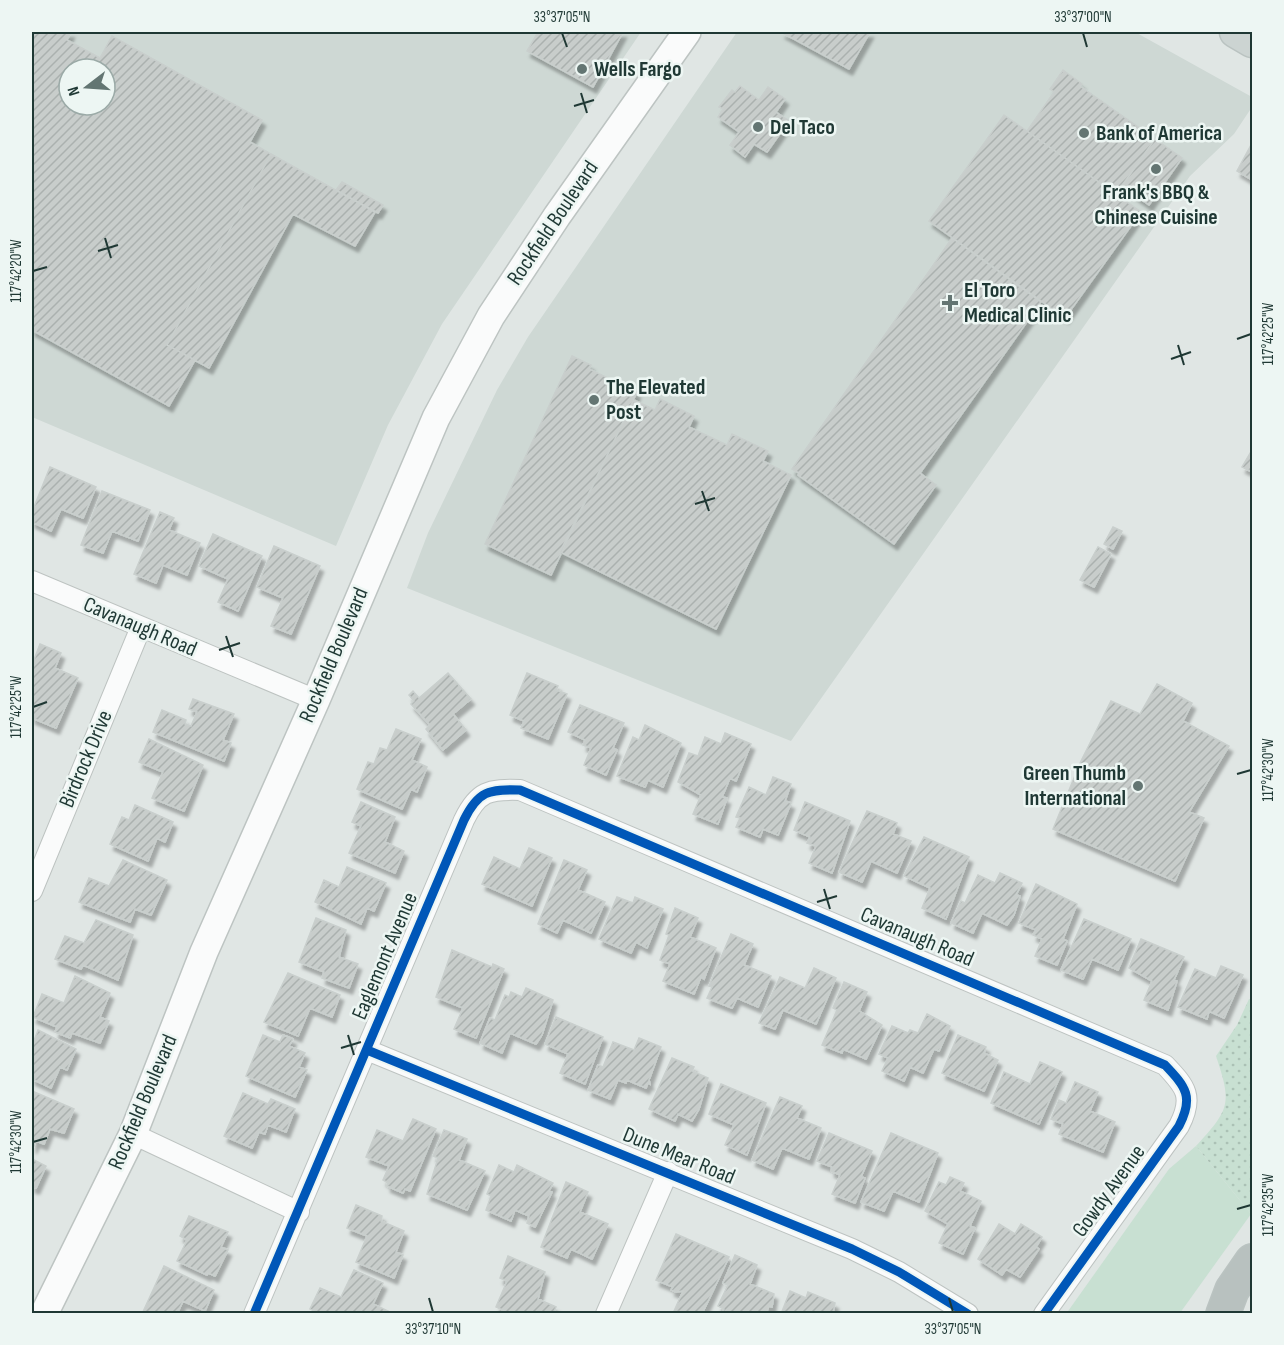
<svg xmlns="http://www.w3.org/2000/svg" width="1284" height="1345" viewBox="0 0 1284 1345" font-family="'Sofia Sans Condensed',sans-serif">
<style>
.built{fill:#ced8d4;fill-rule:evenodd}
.grass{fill:#c8e0d2}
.park{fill:url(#park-dots)}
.building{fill:url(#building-hatch);stroke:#c9cfcd;stroke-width:1.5;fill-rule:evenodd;filter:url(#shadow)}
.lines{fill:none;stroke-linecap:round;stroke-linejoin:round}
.minor-casing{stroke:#bdc3c1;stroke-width:22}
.secondary-casing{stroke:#bdc4c2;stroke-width:30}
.primary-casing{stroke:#bac3c1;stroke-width:33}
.motorway-casing{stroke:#bac3c1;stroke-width:36}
.minor{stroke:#fafbfb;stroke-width:20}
.secondary{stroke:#fafbfb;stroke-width:27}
.primary{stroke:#ccd4d2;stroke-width:30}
.motorway{stroke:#b8c1bf;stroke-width:33}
.cycleway-casing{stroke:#edf6f3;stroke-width:13}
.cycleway{stroke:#0057b8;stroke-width:9}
.ticks{fill:none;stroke:#1f3834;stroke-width:2}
.poi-dot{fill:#637572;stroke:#edf6f3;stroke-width:2}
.labels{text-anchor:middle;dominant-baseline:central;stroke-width:5;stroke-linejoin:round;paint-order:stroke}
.poi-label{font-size:22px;font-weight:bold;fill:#1f3834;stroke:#edf6f3;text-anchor:start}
.street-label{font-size:22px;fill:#1f3834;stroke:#edf6f3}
.neatline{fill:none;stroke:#1f3834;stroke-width:2}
.ticks-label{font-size:15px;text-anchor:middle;fill:#1f3834}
</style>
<defs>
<pattern id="park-dots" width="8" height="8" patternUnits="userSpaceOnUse" patternTransform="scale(1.5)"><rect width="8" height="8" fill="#c8e0d2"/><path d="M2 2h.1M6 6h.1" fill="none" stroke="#abc1b5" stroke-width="1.8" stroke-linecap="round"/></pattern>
<pattern id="building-hatch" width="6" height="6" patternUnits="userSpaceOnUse" patternTransform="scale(1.5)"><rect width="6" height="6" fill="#c8cdcb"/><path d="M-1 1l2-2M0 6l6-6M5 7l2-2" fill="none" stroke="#abb1af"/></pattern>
<filter id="shadow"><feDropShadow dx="3.5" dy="6" stdDeviation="1.5" flood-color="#0004"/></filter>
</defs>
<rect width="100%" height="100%" fill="#e0e6e4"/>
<!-- built -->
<path class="built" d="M32,32H641L442,324L388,425L336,546L32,417ZM69,69H105V105H69Z
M737,32H1135L1252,97V107L1234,134L1190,176L791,741L407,588L428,533L497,390L528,337Z"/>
<!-- grass -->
<path class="grass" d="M1196,1146L1251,1214L1180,1313L1066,1314L1169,1169Z"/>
<!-- park -->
<path class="park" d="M1249,999L1252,1001L1251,1214L1196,1146C1230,1109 1232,1104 1216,1056L1237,1025Z"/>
<!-- building -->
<path class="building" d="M32,32H71L67,40L100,58L112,36L262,120L250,142L271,154L167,345L195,360L169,406L32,330ZM69,69H105V105H69Z
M538,32H623L593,87L527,51Z
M781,32H870L849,69Z
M1063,70L1082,84L1080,86L1155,139L1116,194L1027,131L1054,92L1050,89Z
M740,86L759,100L768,87L785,99L776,112L789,121L767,152L754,144L745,157L730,145L739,132L718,117L723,109L719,107L732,90L735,92Z
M1004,115L1141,212L1065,318L929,221Z
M1155,139L1182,158L1149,205L1122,186Z
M1252,143V180L1237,171Z
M271,154L375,212L355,246L293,214L209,368L167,345Z
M342,182L383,205L378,213L336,190Z
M952,238L1041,302L920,473L936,485L894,544L798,475L799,473L792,469Z
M572,356L591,365L589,369L637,392L551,575L485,544Z
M660,399L694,416L689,427L727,445L732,434L768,451L763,461L791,475L716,629L560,552L634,400L655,410Z
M1252,450V472L1242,467Z
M50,467L96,487L83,518L61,509L51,531L32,522V512Z
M102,491L150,510L138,541L112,531L103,553L81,545Z
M160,512L174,518L169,530L200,543L187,575L163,565L156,583L134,574Z
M1113,527L1122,531L1113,549L1104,544Z
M213,534L262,556L238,611L218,602L228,579L199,566Z
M274,546L320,566L291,634L271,626L283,598L257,587Z
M1098,547L1111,554L1094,587L1080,580Z
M40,644L61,653L55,668L78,678L56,728L32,718V665Z
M448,673L471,699L453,714L466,730L443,750L426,729L430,725L411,704L414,701L409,695L413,691L419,698Z
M527,673L558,686L556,690L567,694L548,739L521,728L524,721L510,715Z
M1157,684L1192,703L1183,721L1229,746L1189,812L1204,818L1175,881L1053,829L1081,761L1111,701L1140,714Z
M193,699L234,714L223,740L231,743L224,761L153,732L162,710L186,720L185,724L191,726L197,712L189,709Z
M580,705L624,723L613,748L617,750L606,775L584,765L591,748L583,745L585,740L568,732Z
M645,725L681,743L663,787L648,780L645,787L617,776L633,737L639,740Z
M396,729L421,739L412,760L427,767L417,792L411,789L402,809L357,789L368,762L374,764L380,748L387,750Z
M725,733L751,744L736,781L730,778L722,797L727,798L718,824L693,814L701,795L678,782L689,753L698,756L705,737L721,744Z
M149,739L203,765L184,811L152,798L163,772L139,762Z
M773,777L791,784L785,801L791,803L778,835L763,829L760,837L736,827L740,818L736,817L749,787L766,795Z
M361,802L395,817L385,842L404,851L395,873L349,853L361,826L352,822Z
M805,802L850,821L832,873L809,863L816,846L807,843L810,837L794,830Z
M135,805L173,822L165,842L157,838L148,861L110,844L122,817L129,820Z
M867,811L897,823L893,834L911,841L897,873L871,861L862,882L839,872Z
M924,837L969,857L946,919L922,908L930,888L904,876Z
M529,848L552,858L532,906L482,884L494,857L520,869Z
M123,860L167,880L151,915L135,909L130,922L79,902L89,878L109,886Z
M564,860L587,870L578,890L605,902L591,933L563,920L557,933L538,924Z
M347,867L386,883L374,911L367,908L361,924L315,902L324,880L339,887Z
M1000,873L1022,883L1016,895L1020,896L1014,915L1007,925L982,913L973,933L951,923L961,901L965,903L978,875L995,883Z
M1036,884L1077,904L1063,939L1067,941L1057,965L1035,956L1042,939L1033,935L1036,930L1019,923Z
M617,897L633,903L635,897L663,909L647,948L636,942L631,953L599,939Z
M675,908L698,918L690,937L716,948L704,979L701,977L694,994L663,981L670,964L660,960L669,935L666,934Z
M316,918L346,930L339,957L358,964L349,988L322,978L324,972L299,962Z
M1084,919L1131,939L1118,970L1092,959L1083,979L1061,970Z
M96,920L133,935L118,980L83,965L81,969L55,959L65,936L84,943Z
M731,934L753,944L744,965L771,976L758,1007L737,998L732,1008L707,998L712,987L709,986Z
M1141,939L1184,957L1174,980L1177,981L1168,1010L1144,1000L1152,981L1129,968Z
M452,950L492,967L493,964L504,969L476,1038L454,1029L463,1008L436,997Z
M1221,966L1243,975L1224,1018L1209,1011L1207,1019L1178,1007L1195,969L1216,978Z
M814,968L836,978L816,1024L783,1010L775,1029L759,1023L780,977L805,988Z
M288,973L340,995L332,1017L310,1008L298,1036L264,1022Z
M75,976L110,993L100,1017L109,1021L100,1043L72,1033L70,1038L55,1032L57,1027L33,1017L42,994L64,1003Z
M844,982L867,992L859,1011L882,1025L866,1059L843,1049L842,1053L822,1045L837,1010L833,1008Z
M526,988L553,1000L542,1035L536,1044L510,1033L502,1053L480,1043L490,1018L495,1020L505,995L509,997L511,992L522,997Z
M927,1014L950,1026L939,1051L934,1049L923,1073L910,1067L904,1081L882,1071L888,1058L879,1054L892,1026L908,1033L910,1030L918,1033Z
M556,1017L603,1037L585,1084L560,1073L568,1054L545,1044Z
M38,1030L76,1049L67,1070L60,1067L51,1088L32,1079V1046Z
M263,1035L280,1042L283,1035L293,1039L289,1046L305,1053L299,1067L307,1070L295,1097L246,1076Z
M958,1035L986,1047L984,1053L998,1060L984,1091L942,1073Z
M639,1038L661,1047L649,1080L650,1084L648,1083L646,1088L627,1080L626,1083L618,1080L610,1099L588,1090L598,1065L603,1067L613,1042L634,1050Z
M672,1058L694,1067L692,1071L708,1078L699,1109L692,1121L678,1114L675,1121L649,1109Z
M1040,1062L1062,1072L1039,1124L991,1103L1004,1072L1030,1084Z
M1075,1082L1098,1092L1090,1111L1115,1122L1103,1152L1059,1134L1063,1124L1051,1119L1059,1100L1066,1103Z
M721,1084L766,1103L747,1155L725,1145L734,1125L709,1114Z
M32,1091L74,1109L64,1133L50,1129L44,1144L36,1141L33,1148Z
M243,1093L268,1104L271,1099L295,1109L286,1132L268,1125L265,1134L259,1132L252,1148L224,1136Z
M780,1097L802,1106L797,1118L821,1128L809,1159L782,1148L773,1169L752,1160Z
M413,1119L436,1129L410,1191L405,1189L403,1193L387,1186L388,1183L383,1180L389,1166L366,1157L377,1130L403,1141Z
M444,1130L467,1139L459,1160L485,1171L467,1210L427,1194L438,1158L433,1156Z
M829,1133L872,1151L861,1177L865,1178L855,1203L832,1194L840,1175L831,1171L832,1167L817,1161Z
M891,1133L938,1153L919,1202L893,1191L884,1211L861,1202Z
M32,1159L46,1166L36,1188L32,1187Z
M499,1165L514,1172L517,1165L553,1183L549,1191L552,1192L535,1227L527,1223L529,1216L515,1210L511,1221L486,1210L491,1196L487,1194Z
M950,1177L964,1183L960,1191L981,1201L970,1226L975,1228L963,1254L939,1243L948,1224L925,1211L939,1182L946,1185Z
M566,1182L588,1192L580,1212L608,1224L592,1259L571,1249L567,1258L541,1247Z
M356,1205L382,1216L381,1221L404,1231L396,1252L403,1255L394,1278L356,1262L367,1236L347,1228Z
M189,1216L228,1232L221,1247L228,1250L215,1276L208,1273L207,1275L177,1261L187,1240L180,1236Z
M999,1224L1015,1234L1021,1224L1042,1237L1036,1247L1039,1249L1020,1277L1006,1269L1002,1275L978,1259Z
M676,1234L729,1257L702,1314L674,1311L683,1291L676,1292L671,1290L673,1287L656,1280Z
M735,1255L757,1265L750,1284L774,1294L772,1307L769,1306L766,1314H722L724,1309L718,1306L728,1285L723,1283Z
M508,1256L545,1272L538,1299L556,1307L553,1314H511L496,1307L507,1281L500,1278Z
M164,1266L214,1290L205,1311L183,1301L177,1314H142Z
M354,1270L383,1283L373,1304L388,1311L386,1314H320L310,1309L320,1288L341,1297Z
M790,1291L806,1298L808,1292L835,1303L833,1314H781Z"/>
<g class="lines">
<!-- minor casing -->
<g class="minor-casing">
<path id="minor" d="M32,581L316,700
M32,891L141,627
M367,1050L852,1249L899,1272L968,1314
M133,1134L299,1212
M254,1314L464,820C478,791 489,789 520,790L1165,1065C1186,1087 1194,1097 1179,1126L1044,1314
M606,1314L668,1172"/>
</g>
<!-- secondary casing -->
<g class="secondary-casing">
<path id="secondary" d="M44,1314L133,1134L204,952L316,700L436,418L491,316L557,216L687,32"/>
</g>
<!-- primary casing -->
<g class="primary-casing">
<path id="primary" d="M1235,32L1252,42"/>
</g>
<!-- motorway casing -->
<g class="motorway-casing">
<path id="motorway" d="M1223,1314L1232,1290L1252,1261"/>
</g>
<!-- minor -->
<use href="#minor" class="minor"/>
<!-- secondary -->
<use href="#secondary" class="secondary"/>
<!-- primary -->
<use href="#primary" class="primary"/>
<!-- motorway -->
<use href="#motorway" class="motorway"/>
<!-- cycleway casing -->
<g class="cycleway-casing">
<path id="cycleway" d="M367,1050L852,1249L899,1272L968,1314
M254,1314L464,820C478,791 489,789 520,790L1165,1065C1186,1087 1194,1097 1179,1126L1044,1314"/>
</g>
<!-- cycleway -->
<use href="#cycleway" class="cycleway"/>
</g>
<!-- ticks -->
<path class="ticks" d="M562,33L567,47M1083,33L1087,47M581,93L587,113M574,106L594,100M105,238L111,258M98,251L118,245M33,271L47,267M1237,339L1251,334M1178,345L1184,365M1171,359L1191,352M702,491L709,511M695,504L715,498M226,636L233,657M219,650L240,643M33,707L47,702M1237,774L1251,770M824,889L830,909M817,902L837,896M348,1035L354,1055M341,1048L361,1042M33,1142L47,1138M1237,1209L1251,1205M429,1298L433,1312M949,1298L953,1312"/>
<!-- markers -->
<g class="poi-dot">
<circle cx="582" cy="69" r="6"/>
<circle cx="758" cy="127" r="6"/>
<circle cx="1084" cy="133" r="6"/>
<circle cx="1156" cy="169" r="6"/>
<path d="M947 294h6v6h6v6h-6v6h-6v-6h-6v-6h6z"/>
<circle cx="594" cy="400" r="6"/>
<circle cx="1138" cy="786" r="6"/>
</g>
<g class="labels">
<!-- poi labels -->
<g class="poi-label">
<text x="594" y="69">Wells Fargo</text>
<text x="770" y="127">Del Taco</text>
<text x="1096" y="133">Bank of America</text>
<text x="1156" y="192" text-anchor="middle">Frank's BBQ &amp;<tspan x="1156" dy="25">Chinese Cuisine</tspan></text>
<text x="964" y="290">El Toro<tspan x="964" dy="25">Medical Clinic</tspan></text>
<text x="606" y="387">The Elevated<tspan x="606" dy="25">Post</tspan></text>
<text x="1126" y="773" text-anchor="end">Green Thumb<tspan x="1126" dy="25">International</tspan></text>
</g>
<!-- street labels -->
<g class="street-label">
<text transform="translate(553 223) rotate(-56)">Rockfield Boulevard</text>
<text transform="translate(140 627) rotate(23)">Cavanaugh Road</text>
<text transform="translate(334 655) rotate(-67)">Rockfield Boulevard</text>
<text transform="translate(86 759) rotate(-67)">Birdrock Drive</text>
<text transform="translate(917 937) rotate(23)">Cavanaugh Road</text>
<text transform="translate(385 956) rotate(-67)">Eaglemont Avenue</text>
<text transform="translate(143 1102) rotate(-67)">Rockfield Boulevard</text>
<text transform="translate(679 1156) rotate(22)">Dune Mear Road</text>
<text transform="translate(1109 1191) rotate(-54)">Gowdy Avenue</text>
</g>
</g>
<!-- border -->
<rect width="1284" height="1345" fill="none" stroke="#edf6f3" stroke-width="66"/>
<!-- north arrow -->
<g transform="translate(87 87) rotate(253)"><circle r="28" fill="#edf6f3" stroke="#9baaa7" stroke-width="1.5"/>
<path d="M0-4.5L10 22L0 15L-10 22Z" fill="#637572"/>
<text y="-9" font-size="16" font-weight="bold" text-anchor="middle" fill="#1f3834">N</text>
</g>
<rect x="33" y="33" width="1218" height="1279" class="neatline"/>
<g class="ticks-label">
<text x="562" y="22">33°37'05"N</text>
<text x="1083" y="22">33°37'00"N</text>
<text transform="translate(16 271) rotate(-90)" y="5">117°42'20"W</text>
<text transform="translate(1268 334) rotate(-90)" y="5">117°42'25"W</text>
<text transform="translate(16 707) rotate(-90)" y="5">117°42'25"W</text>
<text transform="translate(1268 770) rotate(-90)" y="5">117°42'30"W</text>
<text transform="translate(16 1142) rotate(-90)" y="5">117°42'30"W</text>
<text transform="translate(1268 1205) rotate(-90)" y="5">117°42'35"W</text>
<text x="433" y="1334">33°37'10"N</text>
<text x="953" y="1334">33°37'05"N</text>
</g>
</svg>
